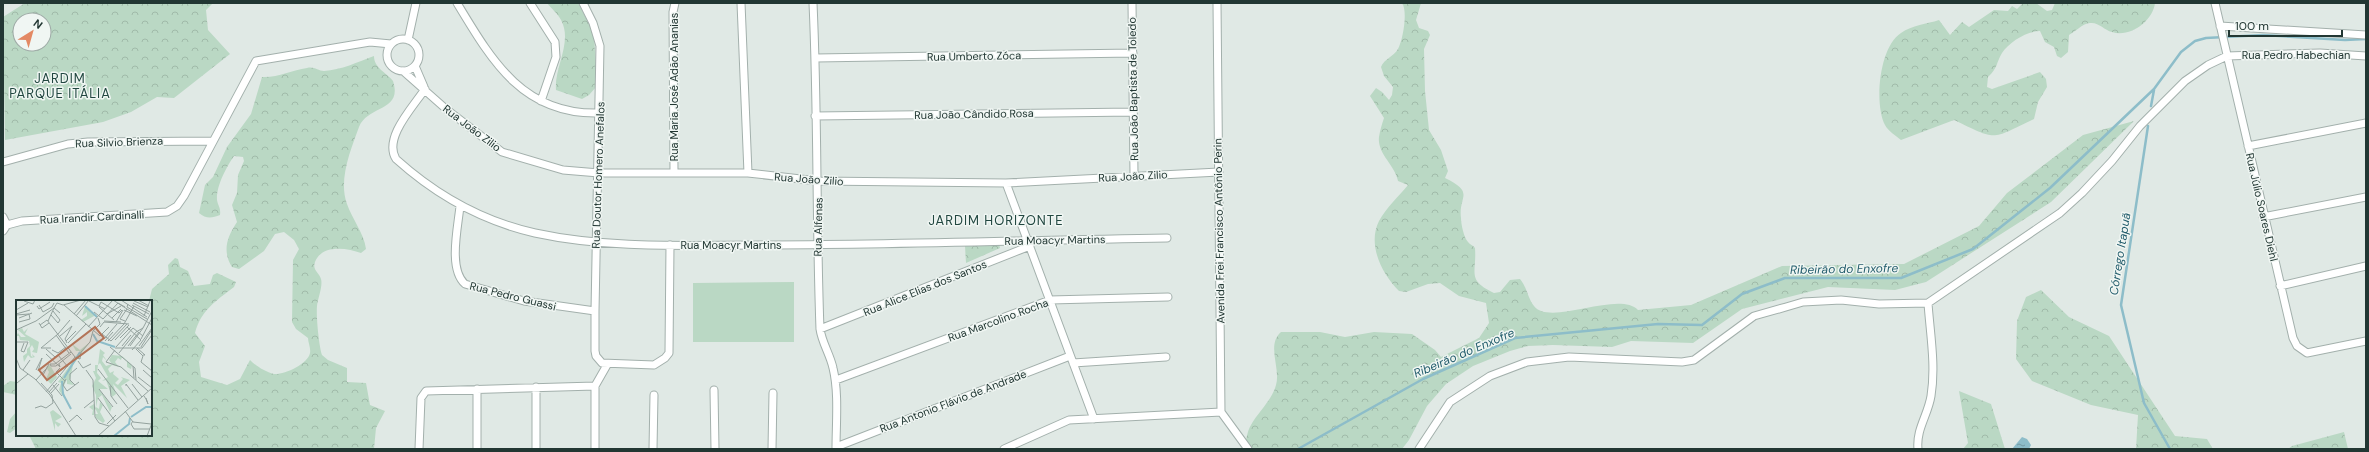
<svg xmlns="http://www.w3.org/2000/svg" width="2369" height="452" viewBox="0 0 2369 452" font-family="'DM Sans',sans-serif">
<style>
.forest{fill:url(#forest-crowns);fill-rule:evenodd}
.pitch{fill:#bad8c4}
.water{fill:url(#water-ripples)}
.lines{fill:none;stroke-linecap:round;stroke-linejoin:round}
.stream{stroke:#8dbdc9;stroke-width:2.5}
.minor-casing{stroke:#a3b0ac;stroke-width:9}
.minor{stroke:#fff;stroke-width:7}
.labels{text-anchor:middle;dominant-baseline:central;stroke-width:3;stroke-linejoin:round;paint-order:stroke}
.street-label{font-size:11px;fill:#223733;stroke:#f0f6f3}
.water-label{font-size:12px;font-style:italic;fill:#235d6c;stroke:#f0f6f3}
.quarter-label{font-size:13px;letter-spacing:1px;fill:#214740;stroke:#f0f6f3}
.inset-river{fill:none;stroke:#8dbdc9;stroke-width:2}
.inset-road{fill:none;stroke:#94a29e;stroke-width:1}
.view{fill:#b37458;fill-opacity:0.15;stroke:#b37458;stroke-width:2}
.inset-edge{fill:none;stroke:#223733;stroke-width:2}
</style>
<defs>
<pattern id="forest-crowns" width="20" height="18" patternUnits="userSpaceOnUse"><rect width="20" height="18" fill="#bad8c4"/><path d="M2 6a3 3 0 1 1 6 0M12 15a3 3 0 1 1 6 0" fill="none" stroke="#a0baa9"/></pattern>
<pattern id="water-ripples" width="26" height="14" patternUnits="userSpaceOnUse"><rect width="26" height="14" fill="#8dbdc9"/><path d="M2 4q2-2 4 0t4 0M15 11q2-2 4 0t4 0" fill="none" stroke="#739aa4"/></pattern>
</defs>
<rect width="100%" height="100%" fill="#e0e9e5"/>
<!-- forest -->
<path class="forest" d="M25,3H213L206,10L208,30L230,54L174,98L157,97L131,112L103,122L5,140L3,17ZM20,20H44V44H20Z
M547,3H578L594,34L596,70V87L589,95L582,99L556,90C554,67 573,42 561,20C558,14 551,8 547,3Z
M1402,3H1421L1416,20L1419,28L1428,31L1430,35L1424,49L1425,91L1429,130L1441,150L1448,171L1445,178C1476,193 1458,196 1461,218C1461,224 1464,238 1468,242C1470,245 1473,245 1475,248C1477,273 1466,280 1494,293L1500,292L1510,280L1520,279C1527,287 1528,299 1534,306C1550,327 1618,290 1638,310L1691,305L1782,266L1904,264L1979,226L2007,193L2083,135L2134,121L2051,202L1926,282L1895,290L1828,287L1742,309L1693,343L1631,341L1612,347L1553,345L1528,346L1510,351L1473,366L1446,384L1427,406L1409,440L1402,449H1244C1246,442 1247,431 1251,425C1258,412 1272,400 1276,385C1281,368 1266,345 1281,332H1320L1345,337L1374,332L1412,334L1435,350L1441,357L1479,338L1489,323L1486,303L1459,296L1440,283L1428,284L1406,292L1399,291C1382,274 1367,245 1379,221C1386,208 1399,196 1408,185L1398,181C1395,165 1377,154 1379,137C1380,130 1382,124 1384,118L1370,96L1376,88L1382,92L1389,100L1392,95L1393,87L1384,76L1381,67C1384,59 1394,56 1398,49C1403,40 1408,11 1402,3Z
M2023,3H2036L2047,11L2052,10L2055,3H2155C2153,21 2130,38 2112,32C2104,30 2099,22 2090,23C2083,23 2075,32 2069,35L2068,52L2061,58L2057,56L2054,47L2045,42L2040,31C2027,31 2009,42 2002,53C1996,63 1998,68 1988,77L1987,87L1992,89L2040,72L2046,79L2047,87L2038,102L2034,119C1990,140 1998,141 1954,120L1901,140C1896,136 1888,131 1885,125C1874,104 1879,47 1901,33C1912,25 1927,24 1939,20L1950,35L1962,22L1969,27L1994,10L2008,11L2012,6L2017,9Z
M374,56C374,68 386,72 393,81C403,112 368,105 359,127C351,149 338,180 347,204C352,219 364,233 366,249L361,253C347,248 322,244 315,262C312,270 319,272 321,279C323,286 318,298 317,306C316,316 319,346 322,355L328,360L347,368V382L366,383L370,405L385,411L376,428L374,449H36L29,435H151L149,301L152,289L169,274L168,265L175,258L178,259L180,267L188,271L194,286L210,284L213,275L217,273L236,282L234,287C216,301 201,310 195,333L205,346L199,362L201,377L227,385L240,379L250,360C256,366 265,372 274,374C284,375 308,364 310,353C311,349 308,342 308,338L296,329L292,322L293,260L299,249L294,240L284,232L275,234L264,251L239,269L232,267C222,251 227,237 237,222L232,205L237,193L238,175L244,161L243,157L234,156C227,166 216,186 217,200C218,206 221,208 220,215C212,218 206,219 199,213L205,185L213,177L227,147L251,114L262,77C277,78 292,70 307,68C314,66 318,71 324,71C341,70 358,62 374,56Z
M999,244L1000,248L966,263L965,246Z
M2041,290L2069,317L2109,336L2175,436L2207,439L2213,449H2136L2138,415L2091,405L2032,381L2016,359L2017,321L2026,297Z
M10,381L17,382V395L3,392V386Z
M1959,391L1991,404L2005,449H1963L1968,443Z
M17,411V428L10,433L7,432L10,419Z
M2344,432L2348,449H2288L2292,446Z"/>
<!-- pitch -->
<path class="pitch" d="M794,282V342H693V283Z"/>
<!-- water -->
<path class="water" d="M2022,437L2027,439L2031,445L2029,449H2012Z"/>
<g class="lines">
<!-- stream -->
<path class="stream" d="M2151,106L2154,90
M2148,126L2121,305L2144,403L2170,449
M1298,449L1423,379L1515,338L1658,324L1702,325L1742,294L1785,278H1901L1973,249L2050,188L2154,89L2181,52L2195,41L2206,38L2263,35L2345,40L2366,39"/>
<!-- minor casing -->
<g class="minor-casing">
<path id="minor" d="M457,3C492,61 523,115 599,113
M530,3L555,42L556,57L541,101
M583,3L593,23L600,46L595,311V351L596,356L602,363L654,365L665,358L669,353L670,245
M741,3L748,173
M813,3C818,112 816,221 820,329C822,343 830,354 833,368C839,393 836,423 836,449
M1132,3L1134,175
M1217,3L1221,412L1248,449
M2215,3L2293,338L2297,346L2307,353L2366,341
M2220,26L2366,35
M387 55a16 16 0 1 1 32 0a16 16 0 1 1-32 0Z
M408,40L416,3
M816,58L1133,53
M415,66L424,87
M403,71L446,109L502,152L563,170L599,173H748L818,181L1006,183L1219,172
M425,89C413,107 383,138 396,159C436,195 482,221 535,233C609,249 686,245 761,245C896,245 1032,240 1167,238
M815,116L1133,112
M2248,146L2366,123
M3,162L68,144L88,142L213,141
M674,172L673,12L675,3
M1006,183L1094,419
M460,206C458,227 448,269 465,284L524,301L595,311
M3,217L7,225L3,231
M2263,217L2366,197
M7,225L22,221L167,212L177,206L184,196L256,61L370,42L391,44
M2280,286L2366,266
M820,329L1030,246
M1073,363L1166,357
M836,380L1050,300L1168,297
M595,386V449
M714,390L715,449
M836,447L1070,356
M419,449L421,398L426,391L595,386L607,365
M477,449V389
M536,449V387
M653,449L654,395
M772,449L773,393
M1004,449L1069,420L1221,412
M1419,449L1450,402L1490,376L1527,362L1569,357L1682,362L1694,360L1754,316L1786,307L1803,302L1841,300L1879,304L1928,303L2060,213L2082,193L2112,161L2140,126L2185,81L2208,65L2227,56L2320,53L2366,56
M1918,449C1916,429 1928,415 1931,396C1936,365 1930,333 1928,303"/>
</g>
<!-- minor -->
<use href="#minor" class="minor"/>
</g>
<g class="labels">
<!-- street labels -->
<g class="street-label">
<text x="2296" y="55">Rua Pedro Habechian</text>
<text transform="translate(974 56) rotate(-1)">Rua Umberto Zóca</text>
<text transform="translate(674 87) rotate(-90)">Rua Maria José Adão Ananias</text>
<text transform="translate(1133 89) rotate(-91)">Rua João Baptista de Toledo</text>
<text transform="translate(974 114) rotate(-1)">Rua João Cândido Rosa</text>
<text transform="translate(472 128) rotate(37)">Rua João Zilio</text>
<text transform="translate(119 142) rotate(-2)">Rua Silvio Brienza</text>
<text transform="translate(598 175) rotate(-88)">Rua Doutor Homero Anefalos</text>
<text transform="translate(1133 176) rotate(-3)">Rua João Zilio</text>
<text transform="translate(809 179) rotate(4)">Rua João Zilio</text>
<text transform="translate(2262 207) rotate(77)">Rua Júlio Soares Diehl</text>
<text transform="translate(92 217) rotate(-3)">Rua Irandir Cardinalli</text>
<text transform="translate(818 227) rotate(-89)">Rua Alfenas</text>
<text transform="translate(1219 231) rotate(-91)">Avenida Frei Francisco Antônio Perin</text>
<text transform="translate(1055 240) rotate(-1)">Rua Moacyr Martins</text>
<text x="731" y="245">Rua Moacyr Martins</text>
<text transform="translate(925 288) rotate(-22)">Rua Alice Elias dos Santos</text>
<text transform="translate(513 296) rotate(14)">Rua Pedro Guassi</text>
<text transform="translate(998 320) rotate(-20)">Rua Marcolino Rocha</text>
<text transform="translate(953 401) rotate(-21)">Rua Antonio Flávio de Andrade</text>
</g>
<!-- water labels -->
<g class="water-label">
<text transform="translate(2120 254) rotate(-81)">Córrego Itapuã</text>
<text transform="translate(1844 269) rotate(-1)">Ribeirão do Enxofre</text>
<text transform="translate(1464 353) rotate(-23)">Ribeirão do Enxofre</text>
</g>
<!-- quarter labels -->
<g class="quarter-label">
<text x="60" y="78">JARDIM<tspan x="60" dy="15">PARQUE ITÁLIA</tspan></text>
<text x="996" y="220">JARDIM HORIZONTE</text>
</g>
</g>
<!-- overview -->
<g transform="translate(16 300)">
<rect width="136" height="136" fill="#e0e9e5"/>
<path d="M69,6L80,15L67,22L65,20L71,16V12L66,16ZM6,28L8,32L12,28L9,34L23,42L21,53L16,52L18,49L16,45L14,48L15,56L17,57L16,54L19,57L15,58L12,55L8,62L7,56L11,53V49L14,46L13,41L4,40L3,36H0L2,33L5,37H10L2,30ZM74,42L57,65L54,80L58,85L51,84V79L46,90L48,92L49,97L48,98L43,90L45,83L42,82L64,51H60L56,44L64,50ZM84,49L89,53L87,55L91,61L87,57L86,61L90,66L96,64L93,60L96,55L106,56L116,65L115,69L111,67V61L106,57L105,60L102,58L99,62L103,67L96,65L92,69L94,73L98,71L97,74L103,79L99,83L102,85L107,79L105,77L114,80L105,86L111,98L97,84L100,94L96,97L90,80L86,81L92,77L84,63L82,65ZM34,65L41,77L35,84L30,79L33,72L30,67ZM79,65H82L81,73L85,78L82,81L92,89H83L96,107L94,112L86,95L82,98L80,107L83,109L84,102L87,105L84,112L89,121L87,123L80,118L79,114H82L80,110L78,108V115H76L77,110L73,107L78,104L80,108V95L76,86L80,78L77,71H79ZM37,110L46,117L39,121L45,124L42,127L39,123V131L34,112Z" fill="#bad8c4"/>
<path class="inset-river" d="M69,6L81,17M77,34L81,41L99,47M48,78L64,52M46,81L47,94L55,109M115,117L130,107H136M98,136L113,124L114,118"/>
<path class="inset-road" d="M97,0L136,25M105,0L131,17M122,0L133,6M8,1L17,4L19,0M73,1L89,9M118,1L132,7M41,3L47,5L65,0M117,3L134,12M112,4L111,7L131,19M23,5L27,12L36,7L38,3M48,5L84,36L93,27M116,5L133,14M21,6L23,9L34,2M83,6L85,2L103,13L106,10M83,7L98,20M0,10L12,3M108,10L121,16M78,12L87,19L102,3L109,7M0,14L14,10M58,14L70,0M91,14L105,6M0,15L13,14L14,19L3,22M35,15L42,23L44,20L37,11M60,16L73,0M128,16L134,1M3,18L16,13M96,18L105,9M32,21L38,8L44,13M88,21L105,22M109,21L104,19L111,9M100,22L107,10M23,23L26,28L33,23M24,25L31,20L59,57L64,59M72,27L97,0M84,27L88,22L113,24M111,27L125,40M0,30L20,21L38,8L41,3M77,31L84,24L82,18M42,34L54,20M86,34L95,41L111,24M40,35L53,53M44,36L56,26M89,38L101,24M104,38L115,27M125,39L136,18M99,40L113,25M50,41L60,31M89,41L97,32M92,41L108,24L118,6M0,42H12L8,52L5,51L8,43M51,43L49,39L56,26M52,43L70,24M106,46L115,35M112,46L123,32M114,46L127,28M123,46L136,28M94,47L119,68L120,80M100,47L117,28L127,36M125,47L135,31M35,48H25L42,34M99,48H126L136,35M121,48L129,55H127M30,49L39,57M120,49L127,56L125,62L136,71M36,50L42,53L50,47M116,50L125,40M103,53L120,32L127,28L136,11M30,54L44,67L43,64M42,55L52,67M39,57L50,49M0,58L4,68L19,79L34,95L60,136M64,59L65,52L74,42L77,31M62,61L67,68L75,64M90,62L105,67L132,91M90,62L99,50M34,64L35,66H40L55,54M34,64H39L55,52M117,66L118,78M44,68L40,72L49,81M82,69L112,108M7,70L14,60M20,70L26,58M70,70L77,80L79,117L83,123L93,126M127,70L136,78M22,71L26,58M27,75L33,64M122,77L136,88M50,79L47,85L51,91L63,82M20,80L30,69M1,83L12,74M25,83L36,95L37,103M116,84L126,97M37,85L46,96M59,85L54,80V74L61,68M94,86L95,96L101,104M110,86V84L122,100M83,89L97,107M30,92L59,57M33,92L41,83M35,93L43,84M128,96L130,99L132,104L130,98M82,98L99,121M19,108L25,106L30,108L37,103M68,108L78,100M109,111L117,122L135,124M117,121L115,124L118,129H134M53,122L61,115L66,120M91,124L100,115M82,136L136,88M131,136L136,123"/>
<path class="view" d="M79,27L88,38L31,80L23,70Z"/>
<rect width="136" height="136" class="inset-edge"/>
</g>
<!-- border -->
<rect width="2369" height="452" fill="none" stroke="#223733" stroke-width="8"/>
<!-- north arrow -->
<g transform="translate(32 32) rotate(37)"><circle r="19" fill="#f0f6f3" stroke="#9eaaa6"/>
<path d="M0-3L7 15L0 10L-7 15Z" fill="#e38964"/>
<text y="-6" font-size="11" font-weight="bold" text-anchor="middle" fill="#223733">N</text>
</g>
<!-- scale -->
<path d="M2229 30v6h113v-6" fill="none" stroke="#223733" stroke-width="2"/>
<text x="2235" y="30" font-size="12" fill="#223733" stroke="#f0f6f3" stroke-width="3" paint-order="stroke">100 m</text>
</svg>
